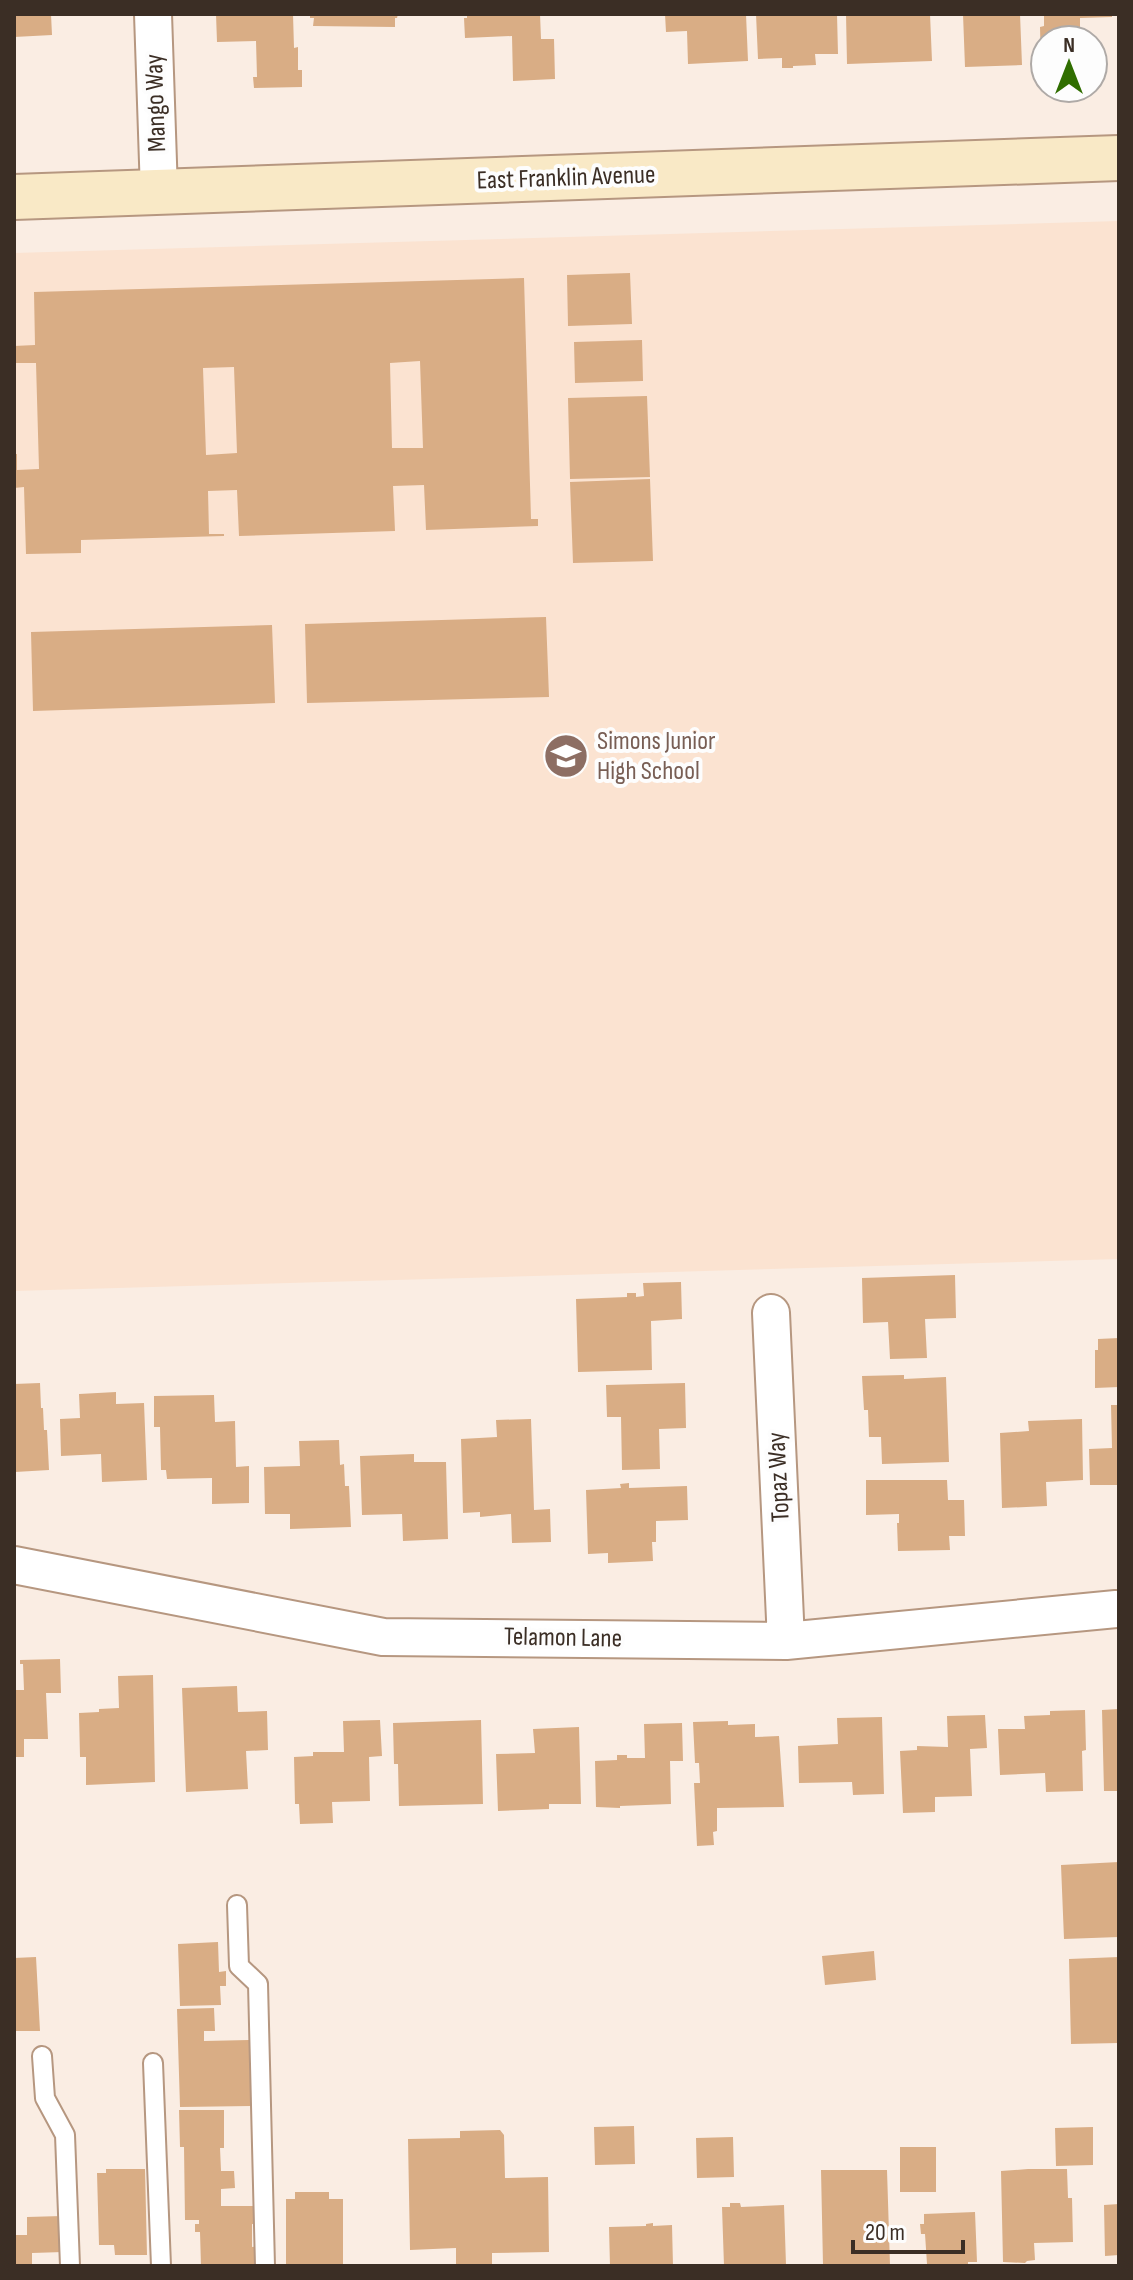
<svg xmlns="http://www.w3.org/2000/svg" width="1133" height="2280" viewBox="0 0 1133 2280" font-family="'Sofia Sans Condensed',sans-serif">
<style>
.built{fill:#fbe3d1}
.building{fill:#d9ad85;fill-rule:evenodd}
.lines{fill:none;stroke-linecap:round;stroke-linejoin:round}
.lane-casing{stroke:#b69780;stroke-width:22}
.street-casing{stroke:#b69780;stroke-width:40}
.secondary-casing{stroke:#b69780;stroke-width:48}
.lane{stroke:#fff;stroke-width:18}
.street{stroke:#fff;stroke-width:36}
.secondary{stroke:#f9e9c6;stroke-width:44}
.labels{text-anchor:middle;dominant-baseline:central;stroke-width:8;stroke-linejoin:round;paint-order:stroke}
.street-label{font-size:26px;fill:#3b2e25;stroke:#fdfdfd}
.education-label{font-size:26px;fill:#785e54;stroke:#fdfdfd;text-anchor:start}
</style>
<rect width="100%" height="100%" fill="#faede3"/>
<!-- built -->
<path class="built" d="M1119,221V1259L14,1291V253Z"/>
<!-- building -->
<path class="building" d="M14,14H51L52,35L14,37Z
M216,14H293L294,48L298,47V70H302V87L254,88L253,77H257L256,41L217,42Z
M310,14H398L397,18H395V27L313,26L314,18H310Z
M467,14H540L541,39H554L555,79L513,81L512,36L465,38L464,18H467Z
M665,14H746L748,61L688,64L687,31L666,32Z
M756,14H837L838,54H815L816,65L793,66V68H782V58L758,59Z
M846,14H930L932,61L847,64Z
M963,14H1020L1022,65L965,67Z
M1044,14H1112V17L1080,18V40H1045V66H1041L1040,27L1044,26Z
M630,273L632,324L568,326L567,275Z
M524,278L531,519H538V526L426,530L424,485L393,486L395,531L239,536L237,490L208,491L209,534H224V536L81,540V553L26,554L24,487L14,488V454H17V470L39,469L36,363H14V346L35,345L34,292ZM420,361L423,448H392L390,363ZM234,367L237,453L206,455L203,368Z
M642,340L643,381L575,383L574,342Z
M647,396L650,477L570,479L568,398Z
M650,479L653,561L573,563L570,482Z
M546,617L549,697L307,703L305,624Z
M272,625L275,703L33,711L31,632Z
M955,1275L956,1318L925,1319L927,1358L890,1359L888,1322L863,1323L862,1278Z
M681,1282L682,1319L651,1321L652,1370L578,1372L576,1299L627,1297V1293H636V1297L644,1296L643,1283Z
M1119,1338V1387L1095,1388V1350H1098V1339Z
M904,1375V1379L946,1377L949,1462L882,1464L881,1437H869L868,1410H864L862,1376Z
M40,1383L41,1408H43L44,1430H47L49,1470L15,1472L14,1384Z
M685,1383L686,1428L659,1429L660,1469L622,1470L621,1417H607L606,1385Z
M116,1392V1404L144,1403L147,1480L102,1482L101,1454L61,1456L60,1419L80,1418L79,1394Z
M214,1395L215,1422L235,1421L236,1467L249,1466V1503L212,1504V1478L167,1479L166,1470H161L160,1427H154V1396Z
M1111,1405H1119V1485H1090L1089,1449L1112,1448Z
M531,1419L534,1510L550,1509L551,1542L512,1543L511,1514L480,1517V1512L463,1513L461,1439L497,1437L496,1420Z
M1082,1419L1083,1480L1046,1482L1047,1506L1002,1508L1000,1433L1029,1431L1028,1421Z
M339,1440L340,1465L344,1464L345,1486H349L351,1527L290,1529V1514H265L264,1467L300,1466L299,1441Z
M414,1454V1462H446L448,1539L403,1541L402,1514L362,1515L360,1456Z
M866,1480H947L948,1500H964L965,1536H949L950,1550L898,1551L897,1523H899V1514L866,1515Z
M629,1483V1488L687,1486L688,1520L656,1521V1542H652L653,1561L608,1563V1553L588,1554L586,1490L621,1488L620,1484Z
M60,1659L61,1693H46L48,1739H24V1757H14V1690H24L23,1664H20V1660Z
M153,1675L155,1782L86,1785V1757H80L79,1713L99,1712V1709L119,1708L118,1676Z
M237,1686L238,1712L267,1711L268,1750L246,1751L248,1789L186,1792L182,1688Z
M1119,1709V1791H1104L1102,1710Z
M1085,1710L1086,1750L1082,1751L1083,1791L1046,1792L1045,1773L1000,1775L998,1729H1025L1024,1716L1050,1715V1711Z
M985,1715L987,1748L970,1749L972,1796L935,1797V1812L903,1813L900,1751L917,1750V1746L948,1747L947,1716Z
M882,1717L884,1794L853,1795L852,1782L799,1783L798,1746L838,1744L837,1718Z
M380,1720L382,1756L369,1757L370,1801L332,1802L333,1823L300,1824L299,1804H295L294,1757L313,1756V1752H344L343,1721Z
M481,1720L483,1804L399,1806L398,1764H394L393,1723Z
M728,1721V1725L755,1724V1737L779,1736L784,1807L717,1808V1831L713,1832L714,1845L697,1846L694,1783H700L699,1763H695L693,1722Z
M682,1723L683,1761H670L671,1804L620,1806V1808L596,1807L595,1761L617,1760V1755H627V1758H645L644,1724Z
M579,1727L581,1804H549V1809L498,1811L496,1754L535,1753L533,1729Z
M1119,1862V1937L1064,1939L1061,1865Z
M218,1942L219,1972L226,1971V1986H220L221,2005L180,2006L178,1944Z
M874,1951L876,1980L825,1985L822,1956Z
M36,1957L40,2031H14V1958Z
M1119,1957V2043L1071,2044L1069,1959Z
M214,2008L215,2031H204V2041L249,2040L251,2106L180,2107L177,2009Z
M179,2110H224V2148H220L221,2171H234L235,2188L221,2189V2206H255V2224H252V2247L259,2246V2265L201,2266L200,2232H195V2224H199V2220H185L184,2147H180Z
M634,2126L635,2164L595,2165L594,2127Z
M1093,2127V2165L1056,2166L1055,2128Z
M500,2130L504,2135L505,2178L548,2177L549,2252L492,2253V2264L456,2265V2248L410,2250L408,2139L460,2138V2131Z
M733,2137L734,2177L697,2178L696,2138Z
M900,2147H936V2192H900Z
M106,2169H145L147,2255H115L114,2245H99L97,2173H106Z
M1028,2169H1067L1068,2198H1072L1073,2242L1034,2243L1035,2260L1027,2261L1025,2263L1003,2262L1001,2171Z
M821,2170H887L890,2265H823Z
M295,2192H329V2199H343V2266H286V2199H295Z
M730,2203H740L741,2207L784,2205L786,2265L724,2266L722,2207H730Z
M1119,2204V2255L1105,2256L1104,2205Z
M975,2212L977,2262H968V2266L927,2264L925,2234H921L920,2224H924V2214Z
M62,2216L63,2252L32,2253V2266H14V2235H27V2217Z
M653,2223V2226L672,2225L673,2266H610L609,2227L646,2226V2224Z"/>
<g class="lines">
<!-- lane casing -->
<g class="lane-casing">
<path id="lane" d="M237,1905L239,1966L258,1984L265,2266
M42,2056L45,2098L65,2135L70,2266
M153,2063L161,2266"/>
</g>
<!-- street casing -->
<g class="street-casing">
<path id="street" d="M153,14L159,192
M771,1313L786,1641
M14,1565L383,1637L786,1641L1116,1609"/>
</g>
<!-- secondary casing -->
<g class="secondary-casing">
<path id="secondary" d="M14,197L1119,158"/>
</g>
<!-- lane -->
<use href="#lane" class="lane"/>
<!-- street -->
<use href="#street" class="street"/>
<!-- secondary -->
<use href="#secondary" class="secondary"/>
</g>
<!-- icons -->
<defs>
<g id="school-disc" transform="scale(2.3)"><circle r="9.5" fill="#8d6e63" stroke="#fdfdfd"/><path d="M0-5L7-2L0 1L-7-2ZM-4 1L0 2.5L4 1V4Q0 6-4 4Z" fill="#fff"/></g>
</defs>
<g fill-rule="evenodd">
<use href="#school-disc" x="566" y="756"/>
</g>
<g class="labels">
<!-- street labels -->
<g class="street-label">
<text transform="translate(156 103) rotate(-92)">Mango Way</text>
<text transform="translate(566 178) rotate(-2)">East Franklin Avenue</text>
<text transform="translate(779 1477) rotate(-93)">Topaz Way</text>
<text transform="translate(563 1638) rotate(1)">Telamon Lane</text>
</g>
<!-- education labels -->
<g class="education-label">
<text x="597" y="741">Simons Junior<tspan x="597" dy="30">High School</tspan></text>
</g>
</g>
<!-- border -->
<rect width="1133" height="2280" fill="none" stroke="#3b2e25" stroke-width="32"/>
<!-- north arrow -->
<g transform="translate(1069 64)"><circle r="38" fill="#fdfdfd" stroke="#afaaa7" stroke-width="2"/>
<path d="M0-6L14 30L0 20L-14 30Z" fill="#306e00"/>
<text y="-12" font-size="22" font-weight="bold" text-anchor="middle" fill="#3b2e25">N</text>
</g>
<!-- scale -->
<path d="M853 2240v12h110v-12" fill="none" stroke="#3b2e25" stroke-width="4"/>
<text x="865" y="2240" font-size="24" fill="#3b2e25" stroke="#fdfdfd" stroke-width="6" paint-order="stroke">20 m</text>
</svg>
